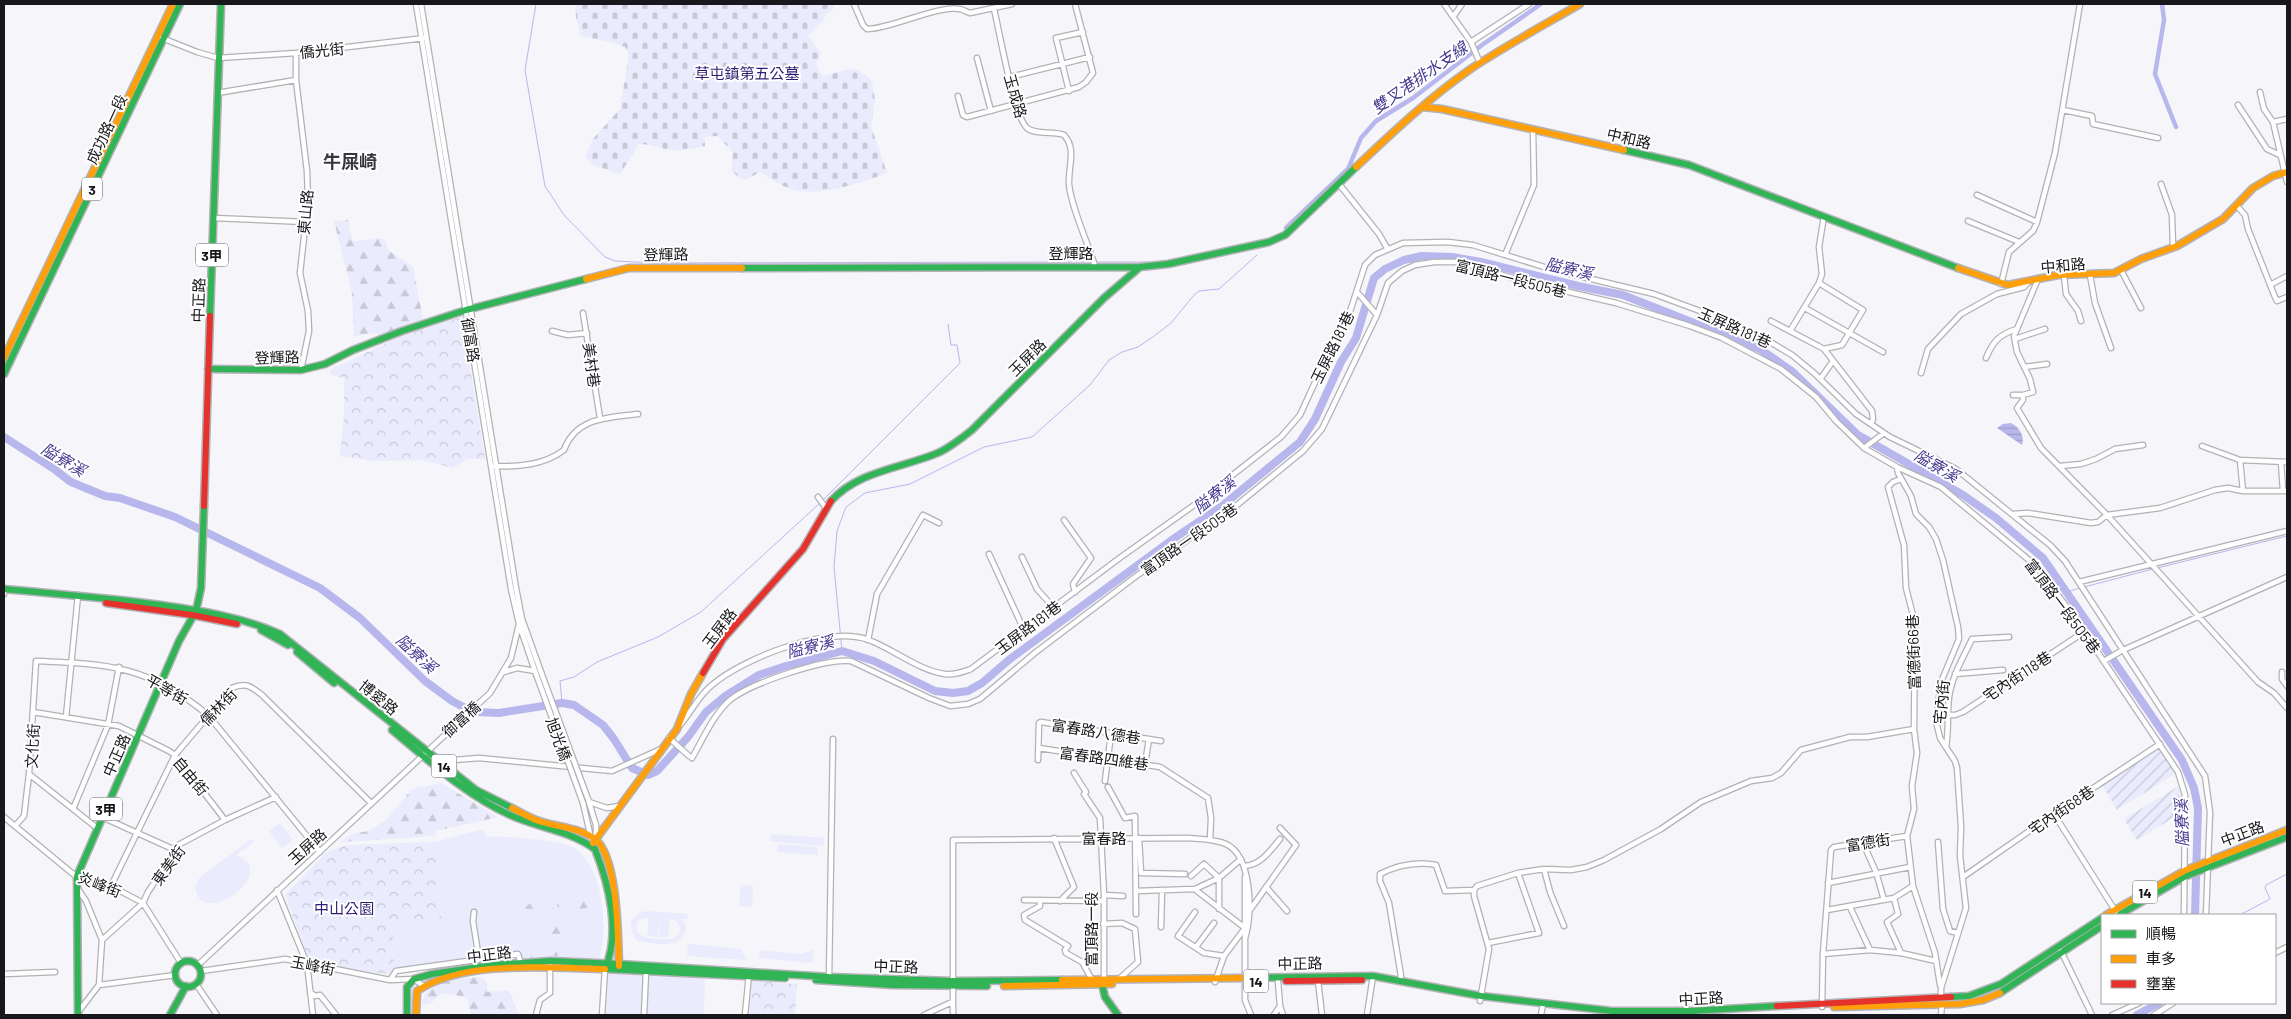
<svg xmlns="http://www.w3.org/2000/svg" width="2291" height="1019" viewBox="0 0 2291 1019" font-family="Barlow,'Noto Sans TC',sans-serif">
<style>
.grass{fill:#eaebfc;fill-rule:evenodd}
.forest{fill:url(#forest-firs)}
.cemetery{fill:url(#cemetery-stones)}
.park{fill:url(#park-crowns)}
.garden{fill:url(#garden-furrows)}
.water{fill:url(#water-rules)}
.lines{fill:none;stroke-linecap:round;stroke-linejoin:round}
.stream{stroke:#b7b7ed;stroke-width:1}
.canal{stroke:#b7b7ed;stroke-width:4.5}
.river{stroke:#b7b7ed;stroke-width:8}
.street-casing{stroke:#b2b2b6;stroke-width:7}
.fast-casing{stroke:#b2b2b6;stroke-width:9}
.slow-casing{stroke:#b2b2b6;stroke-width:9}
.jam-casing{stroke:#b2b2b6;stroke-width:9}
.street{stroke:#fefefe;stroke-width:4.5}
.fast{stroke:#30b455;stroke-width:6}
.slow{stroke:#ff9f0a;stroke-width:6}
.jam{stroke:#e5322d;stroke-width:6}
.street-bridge-casing{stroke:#b2b2b6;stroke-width:7;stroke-linecap:butt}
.street-bridge{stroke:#fefefe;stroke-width:4.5}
.labels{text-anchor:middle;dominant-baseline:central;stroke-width:4;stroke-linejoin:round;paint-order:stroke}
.shield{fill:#fff;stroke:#5d5d60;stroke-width:1}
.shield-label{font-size:14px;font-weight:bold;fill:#18181c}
.street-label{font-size:15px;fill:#18181c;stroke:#fff}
.park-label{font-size:15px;fill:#2e1d74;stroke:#fff}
.water-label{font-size:16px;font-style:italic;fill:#443991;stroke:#fff}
.quarter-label{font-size:18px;font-weight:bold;fill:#36373f;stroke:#fff}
</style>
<defs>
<pattern id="forest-firs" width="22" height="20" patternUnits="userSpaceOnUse" patternTransform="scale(1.25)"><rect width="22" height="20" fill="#eaebfc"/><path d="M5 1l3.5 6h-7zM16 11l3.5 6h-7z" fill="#c8c9d7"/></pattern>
<pattern id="cemetery-stones" width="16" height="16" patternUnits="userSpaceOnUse" patternTransform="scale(1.25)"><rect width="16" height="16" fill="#eaebfc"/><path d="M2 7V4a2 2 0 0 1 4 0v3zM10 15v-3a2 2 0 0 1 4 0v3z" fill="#c8c9d7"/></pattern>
<pattern id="park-crowns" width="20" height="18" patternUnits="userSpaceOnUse" patternTransform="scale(1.25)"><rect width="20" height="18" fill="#eaebfc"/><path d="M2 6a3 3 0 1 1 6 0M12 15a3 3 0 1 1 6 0" fill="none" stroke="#c8c9d7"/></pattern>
<pattern id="garden-furrows" width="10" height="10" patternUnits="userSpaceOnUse" patternTransform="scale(1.25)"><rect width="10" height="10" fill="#eaebfc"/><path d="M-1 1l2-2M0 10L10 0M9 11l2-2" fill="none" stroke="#c8c9d7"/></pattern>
<pattern id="water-rules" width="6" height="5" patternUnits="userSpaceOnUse" patternTransform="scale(1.25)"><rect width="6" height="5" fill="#b7b7ed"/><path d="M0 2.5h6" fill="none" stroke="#9d9dcb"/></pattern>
</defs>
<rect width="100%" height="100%" fill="#f5f5fa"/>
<!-- grass -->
<path class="grass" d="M280,823L293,840L282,848L269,831Z
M483,829L486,837C507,836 551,839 570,846C603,859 609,929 599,958H532L394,974L392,924L420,923L441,919L435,842Z
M771,834L824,838V846L770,841Z
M251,839L254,842L236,855C279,870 212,922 198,896C194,889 196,883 200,877Z
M778,844L818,847V855L777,852Z
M741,885L753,886L752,907L739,906Z
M646,911L688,914V919H682L686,926C683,952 656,943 637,941C627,928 629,915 646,911ZM642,918H649L647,936L658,937L659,918L660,937H668L670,919C677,920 681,924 680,932L673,939C661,938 640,942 636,928L638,921Z
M688,944L741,949L746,960L687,956Z
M760,950L801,954L814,950L812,963L759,958Z
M608,973L705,977L704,1015H606Z"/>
<!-- forest -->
<path class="forest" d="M348,220L353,242L378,238L385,240L388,250L413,267L423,319L379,336L377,333L354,336L352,293L334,221Z
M441,783L498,817L436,831L435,836L341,842L351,834L369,831L386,820L412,789Z
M585,898L590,902L587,908L566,910L557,906V900Z
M547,901L551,903L561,933L557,944L558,956L531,958V954H551L547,925L550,922L546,915L527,913L525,908L529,904Z
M482,977L487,983V992L509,990L519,1015H471L467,997L442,993L431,1003L421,1005C427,978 461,979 482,977Z"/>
<!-- cemetery -->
<path class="cemetery" d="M575,4H833L834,8L826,14L823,21L808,36L820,52V59L816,60L819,72L824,76C846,71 852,61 872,81L875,100L871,126L887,173C861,183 822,196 795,190C783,187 770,179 760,172L746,180L740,178L731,171L733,152L717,136L705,137V146C694,148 684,151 672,150C661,149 651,144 639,144L620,174L593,165L585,157L593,139L620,109L629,54L625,47L611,42L581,36L576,18Z"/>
<!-- park -->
<path class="park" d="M462,317L485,459H467L453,468L422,460L373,461L340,456L344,415V378L330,375V370L401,336Z
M435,842L441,919L420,923L393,924L394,974C365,973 336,968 308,958L285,895L327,852L346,845Z
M750,981L797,984L795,1015H747Z"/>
<!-- garden -->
<path class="garden" d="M2158,745L2178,772L2117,810L2101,783Z
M2179,786L2181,813L2137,840L2124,819Z"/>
<!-- water -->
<path class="water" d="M2011,423C2019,427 2025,436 2022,445L1997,428L2003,424Z"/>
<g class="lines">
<!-- stream -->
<path class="stream" d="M536,4L525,70L545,186L564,215L605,257L615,261L657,263L1091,262
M1095,262H1149
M823,500L960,363L957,345H951L948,324
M2157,568L2287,536
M2084,587L2153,569
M2067,592L2080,588
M842,651L834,567L837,531L846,507L865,493L910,484L984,447L1032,437L1090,385L1109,360L1122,352L1138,347L1154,336L1171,323L1194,295L1199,291L1219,289L1257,255
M562,703L560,681L574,677L597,662L658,637L701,612L820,503
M2240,915L2270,899L2265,888L2266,885L2287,874"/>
<!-- canal -->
<path class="canal" d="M2162,4L2164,20L2155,74L2176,127
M1286,228L1348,169L1361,138L1376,121L1413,98L1482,45L1541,4"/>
<!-- river -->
<path class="river" d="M4,437L54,469L71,482L105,496L120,498L175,517L320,588L360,618L425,681L452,701L469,710L475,712L499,713L562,703L574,705L603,725L614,739L632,768L648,775L657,771L688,737L706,712L724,697L759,675L786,666L842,651L874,661L935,691L953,693L968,691L982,683L1010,659L1176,537L1222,506L1300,442L1315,419L1341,362L1356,338L1374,278L1385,269L1404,260L1422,256L1452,257L1481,262L1578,286L1623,295L1760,349L1793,372L1858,435L1963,495L1996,518L2043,558L2182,760L2194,788L2198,808L2195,915
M2137,1015L2159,1003"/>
<!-- street casing -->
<g class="street-casing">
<path id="street" d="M416,4L511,589L519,624L536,674
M421,4L516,588L522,619L541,672
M854,4L863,25L867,29C890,30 947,0 965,11
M1444,4L1471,42
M994,9C999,29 1014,117 1027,128C1035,135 1054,131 1064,135C1077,149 1068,167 1069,184C1071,207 1088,243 1095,266
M965,11L970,13L1012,4
M1453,17L1462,4
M162,38L197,52L218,58L296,53L425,38
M296,53V80L307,171L308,201L300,273L308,311L309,331L301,370
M977,58L991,111
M1480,63L1471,42L1529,4
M1010,77L1090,57
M1069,91L1056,38L1083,32
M2260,92L2264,109L2273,122L2287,182
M217,93L296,80
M958,96L963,115L967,117L1079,87L1086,82L1093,73L1075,4
M2238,105L2267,149L2280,155
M2063,110L2092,116L2093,124L2158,138
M2273,122L2287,119
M1339,184L1379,234L1387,248
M2161,184L2172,215L2173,247
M1977,195L2037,222
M2236,205L2245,215L2248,229L2275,297L2277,301L2287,297
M213,218L306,222
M1968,221L2019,242
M1505,255L1534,185L1533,129
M2121,270L2141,308
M2064,275L2066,294L2078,311L2081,321
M2090,275L2095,303L2111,348
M2038,279L2014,336L2017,352L2030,379L2033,392L2023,395V400L2017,408L2041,448L2107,515L2258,682L2274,693L2287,708
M2001,284L2009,252L2033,231L2037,222L2055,153L2080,4
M2270,285L2287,276
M1357,292L1377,315
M1805,308L1883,352
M583,313L600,418
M1771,321L1824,349L1842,345L1863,310L1819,283
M552,331L568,335L587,333
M1790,331L1819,283L1822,274L1819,247L1824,216
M2015,339L2045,329
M1824,349L1872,411L1873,419L1871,424
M1986,358C1993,341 2000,334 2017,329
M2024,367L2047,364
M1921,373L1928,349L1961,314L1997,294L2024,287L2029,281
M1821,378L1833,361
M2013,395H2023
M2202,446L2240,460L2287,462
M1864,448L1884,433
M2240,460L2243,491
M2281,462L2283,491
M495,466C519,467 544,465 564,450C576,417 608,418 638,414
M2060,466L2081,464L2096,459L2115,449L2143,445
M1897,467L1898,473L1911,496L1916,514L1929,527L1936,539L1943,560L1958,627L1959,639L1941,682L1936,721L1940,738L1955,761L1957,768L1961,826L1960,856L1966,908L1941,988V997
M1901,479L1893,482L1888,487L1904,545L1906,588L1915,623L1914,729L1917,753L1912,786L1914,809L1907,836L1913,886L1935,953L1940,985
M818,497L826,508
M2013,514L2028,513L2091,523L2098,522L2107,515L2160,508L2215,490L2228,488L2243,491H2287
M1064,520L1091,558L1073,584L1075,592
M989,554L1024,630
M1022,557L1037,589L1054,608
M2079,582L2287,531
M4,593V594
M868,640L877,594L923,515L939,523
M2104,661L2121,651L2287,577
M504,672L517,668L535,671
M2282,672V679L2287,686
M1955,674L2003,670
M33,712L119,726L169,751L175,755L225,820
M1948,715H1955L1963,712L2084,632
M66,717L78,595
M681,724C692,711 699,695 712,685C744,658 827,625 869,640C893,649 920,671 945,674C955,675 962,672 971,669L1121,557L1197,503L1281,437L1300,415L1322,367L1347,321L1365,265L1375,255L1403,243L1448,242L1473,245L1554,270L1654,294L1708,314L1762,337L1792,355L1814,373L1856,414L1890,437L1956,469L2050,545L2065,561L2205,776L2210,812L2206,915
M669,738L689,756
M1946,747C1949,730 1947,714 1949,697C1952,676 1963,658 1972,639L2009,637
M1039,748L1160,767L1208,798L1211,818L1210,840
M692,758C703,739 713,715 730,700C751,683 825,658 851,661L929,698L950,706L968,704L980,699L1036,652L1135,577L1237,505L1303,451L1322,429L1377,315L1388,283L1402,271L1415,265L1434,262H1460L1522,281L1616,303L1690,326L1722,338L1781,369L1816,397L1836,421L1864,448L1897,467L1941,487L2035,565L2070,611L2178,772L2185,795L2184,915
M1038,760L1039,723L1041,722L1161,741
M444,764L454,760L479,758L612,771L661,749
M1145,764L1149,739
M1074,773L1086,792L1084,794L1100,818L1104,895V980
M1105,781L1111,734
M1108,787L1125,818L1135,816L1136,914
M588,799L596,825V838
M589,802L607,808L619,806
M583,803L591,838
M73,809L108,725L119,667
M2054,814L2116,912
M4,817L78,878L111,886L143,903L181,963
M102,817L175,850
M15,826L24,816L29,774
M97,828L29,774L36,661C109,664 149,666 208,715L320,852
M1054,838L1074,887L1060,901
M1139,838L1141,873L1185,874
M1938,842L1943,909L1950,931L1958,933
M1863,843L1876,872L1884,900
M1244,866C1261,865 1270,851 1280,839
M1544,869L1550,892L1564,926
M1191,876L1204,864L1219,878
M1245,877V1000L1251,1015
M1963,877L2054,814L2160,744
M1219,880V909
M1828,883L1910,867
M111,886L175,755L232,688C245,682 251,686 262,695L371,803
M1266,887L1287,911
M78,889L86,901L102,940L99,985
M277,890L307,964L313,1015
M1136,891L1195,889L1219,878L1241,859
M1197,891L1245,928L1224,956L1215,982
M1104,895L1123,896
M1894,898L1898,914L1887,922L1901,953
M1024,900L1102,901
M1040,900V906L1024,915L1025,920L1068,946L1065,950L1066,953L1082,962L1091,978
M1850,907L1870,950
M1250,910L1296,845L1280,828
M1827,910L1894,898L1913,886
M474,912L473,921L479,959
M1195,912L1178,936L1204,953L1224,956
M1103,924L1122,923L1135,929L1138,962L1120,978
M1161,927L1162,890
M102,940L143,903L148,892L180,844L225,820L276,797
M1488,943L1539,933L1518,873
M1196,947L1214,923
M2061,951L2092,1015
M2275,953L2287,947
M1823,954L1870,950L1901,953L1936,961
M198,965L490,693L511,658L519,624
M201,971L285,959L390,980L414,979L422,985
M4,974L55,972
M829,978L833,739
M390,980L396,971L518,954L521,964
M1400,980L1401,976L1389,903L1380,881V874C1398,865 1416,861 1436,865L1445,891L1474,890
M1278,981L1280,1006L1283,1015
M1318,981L1322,1015
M196,984L217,1015
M310,992L315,996L320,995L336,1015
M1480,1001L1489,949L1474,896V890L1477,886L1518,873L1544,869L1571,870L1587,867L1604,860L1661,829L1701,802L1751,781L1772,778L1781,773L1801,750L1850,737H1867L1914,729
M1822,1007L1823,954L1831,850L1834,847L1907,836
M79,1011L99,985L176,975
M536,1015L540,1000L550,993V965
M602,1015L605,969
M644,1015L646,972
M745,1015L749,974
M924,1015L952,1002
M953,1015V840L1188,838C1200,839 1215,839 1226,844C1252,856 1253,914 1245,938
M1274,1015L1280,1006
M1367,1015L1373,976
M1541,1015L1543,1004
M1941,1015L1942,1004
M2112,1015L2139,1003
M2154,1015L2173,1003"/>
</g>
<!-- fast casing -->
<g class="fast-casing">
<path id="fast" d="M1624,150L1689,165L1958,268
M742,268L1140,267
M210,316L221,4
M208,369L301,370L325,364L353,350L402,331L466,310L586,279
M4,374L180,4
M831,501C859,470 904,468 940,452C952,446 962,438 972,430L1104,298L1140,267L1168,264L1269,242L1285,235L1356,167
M4,589C56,594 109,598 161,605C202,611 242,617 280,634L476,790L512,808
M261,630L288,645
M297,652L334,683
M392,730C429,761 466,795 510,815C538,828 569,830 595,849C609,884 621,933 605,969
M2119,915L2186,876L2287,837
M175 974a13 13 0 1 1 26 0a13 13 0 1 1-26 0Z
M619,964L829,977L952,981L1062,980
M605,969L785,978
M1244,978L1373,976L1481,996L1612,1011H1691L1777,1006
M816,980L892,985L987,986
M1102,984L1105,997L1118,1015
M2000,993L2102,926
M1951,997L1969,996L2001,984L2102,918
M78,1015L77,876L179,641L196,611L201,588L204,506
M170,1015L186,986
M407,1015V987L414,979L432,974L493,965L551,961L619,964"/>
</g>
<!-- slow casing -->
<g class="slow-casing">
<path id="slow" d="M1422,107L1442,109L1624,150
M1356,167C1393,132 1430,97 1472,68C1507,45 1544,25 1580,4
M1958,268L2008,285L2058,275L2114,273L2141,259L2177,246L2223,219L2253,188L2273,176L2287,172
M586,279L629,268H742
M4,358L173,4
M512,808C520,812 528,817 536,820C555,827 578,827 595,839C618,857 618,938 619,966
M593,843L677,729L691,694L703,673
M2106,915L2186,870L2287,830
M1062,980L1244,978
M1004,986L1112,984
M1834,1007L1960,1004L1983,1000L2000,993
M416,1015L417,991C464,959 551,968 605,969"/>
</g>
<!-- jam casing -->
<g class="jam-casing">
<path id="jam" d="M204,506L210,316
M106,603L192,615L237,624
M703,673L723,639L803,549L831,501
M1286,981L1362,980
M1777,1006L1951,997"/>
</g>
<!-- street -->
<use href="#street" class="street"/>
<!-- fast -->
<use href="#fast" class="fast"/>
<!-- slow -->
<use href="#slow" class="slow"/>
<!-- jam -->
<use href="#jam" class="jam"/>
<!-- street-bridge casing -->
<g class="street-bridge-casing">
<path id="street-bridge" d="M541,672L588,799
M536,674L583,803"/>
</g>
<!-- street-bridge -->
<use href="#street-bridge" class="street-bridge"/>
</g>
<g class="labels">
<!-- shield labels -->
<g class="shield">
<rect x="82" y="177.5" width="20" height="23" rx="4"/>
<rect x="196" y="243.5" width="32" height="23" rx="4"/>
<rect x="431.5" y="754.5" width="25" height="23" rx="4"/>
<rect x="90" y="797.5" width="32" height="23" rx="4"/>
<rect x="2132.5" y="880.5" width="25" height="23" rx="4"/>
<rect x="1243.5" y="969.5" width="25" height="23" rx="4"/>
</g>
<g class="shield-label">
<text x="92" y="189">3</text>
<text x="212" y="255">3甲</text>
<text x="444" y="766">14</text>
<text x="106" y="809">3甲</text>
<text x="2145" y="892">14</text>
<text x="1256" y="981">14</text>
</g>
<!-- street labels -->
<g class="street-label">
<text transform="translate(322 50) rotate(-6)">僑光街</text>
<text transform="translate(1016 96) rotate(74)">玉成路</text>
<text transform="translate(106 129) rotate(-65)">成功路一段</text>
<text transform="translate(1629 138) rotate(13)">中和路</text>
<text transform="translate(305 212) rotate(-85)">東山路</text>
<text x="1071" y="253">登輝路</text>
<text transform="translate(666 254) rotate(-1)">登輝路</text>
<text transform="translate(2063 265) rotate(-5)">中和路</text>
<text transform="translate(1511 278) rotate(14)">富頂路一段505巷</text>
<text transform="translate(198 300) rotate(-88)">中正路</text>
<text transform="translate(1735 327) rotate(24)">玉屏路181巷</text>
<text transform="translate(471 340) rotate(81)">御富路</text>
<text transform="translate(1332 347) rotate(-64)">玉屏路181巷</text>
<text transform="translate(277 357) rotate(-2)">登輝路</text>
<text transform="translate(1027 357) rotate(-45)">玉屏路</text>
<text transform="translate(592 365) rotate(82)">美村巷</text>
<text transform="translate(1189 539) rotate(-35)">富頂路一段505巷</text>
<text transform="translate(2063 606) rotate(53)">富頂路一段505巷</text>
<text transform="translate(1028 627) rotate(-37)">玉屏路181巷</text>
<text transform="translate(719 628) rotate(-53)">玉屏路</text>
<text transform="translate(1913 652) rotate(-92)">富德街66巷</text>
<text transform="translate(2017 676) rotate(-33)">宅內街118巷</text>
<text transform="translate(167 689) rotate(29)">平等街</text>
<text transform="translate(379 697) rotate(39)">博愛路</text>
<text transform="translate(1941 702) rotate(-84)">宅內街</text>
<text transform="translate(218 707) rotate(-46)">儒林街</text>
<text transform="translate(461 719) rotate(-42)">御富橋</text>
<text transform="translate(1096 731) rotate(9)">富春路八德巷</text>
<text transform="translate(559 739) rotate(70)">旭光橋</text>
<text transform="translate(32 746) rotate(-87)">文化街</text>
<text transform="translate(116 755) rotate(-66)">中正路</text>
<text transform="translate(1104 758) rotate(8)">富春路四維巷</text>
<text transform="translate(191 776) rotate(50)">自由街</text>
<text transform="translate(2061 810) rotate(-34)">宅內街68巷</text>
<text transform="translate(2242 833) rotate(-21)">中正路</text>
<text x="1104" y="838">富春路</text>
<text transform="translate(1868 842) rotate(-9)">富德街</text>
<text transform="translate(307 846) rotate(-42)">玉屏路</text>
<text transform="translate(168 865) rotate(-54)">東美街</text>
<text transform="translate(100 884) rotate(21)">炎峰街</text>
<text transform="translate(1091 929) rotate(-90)">富頂路一段</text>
<text transform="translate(489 954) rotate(-7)">中正路</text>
<text transform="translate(1300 963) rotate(-1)">中正路</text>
<text transform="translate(313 965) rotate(11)">玉峰街</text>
<text transform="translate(896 966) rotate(2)">中正路</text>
<text transform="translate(1701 998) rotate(-3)">中正路</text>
</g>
<!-- park labels -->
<g class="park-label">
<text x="747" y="73">草屯鎮第五公墓</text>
<text x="344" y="908">中山公園</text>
</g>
<!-- water labels -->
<g class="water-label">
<text transform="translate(1419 77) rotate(-35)">雙叉港排水支線</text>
<text transform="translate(1569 268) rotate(13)">隘寮溪</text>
<text transform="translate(64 459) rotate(31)">隘寮溪</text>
<text transform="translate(1937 465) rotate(30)">隘寮溪</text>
<text transform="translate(1214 494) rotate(-38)">隘寮溪</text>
<text transform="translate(810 646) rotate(-14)">隘寮溪</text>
<text transform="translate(417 653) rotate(43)">隘寮溪</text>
<text transform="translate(2181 823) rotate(-92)">隘寮溪</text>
</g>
<!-- quarter labels -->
<g class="quarter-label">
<text x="350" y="161">牛屎崎</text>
</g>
</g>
<!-- border -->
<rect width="2291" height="1019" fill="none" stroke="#18181c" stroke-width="10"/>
<!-- legend -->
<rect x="2101" y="914" width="175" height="90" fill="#ffffff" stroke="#a3a3a4"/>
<rect x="2111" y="930" width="25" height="8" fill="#30b455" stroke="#a3a3a4"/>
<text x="2146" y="939" font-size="15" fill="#18181c">順暢</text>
<rect x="2111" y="955" width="25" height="8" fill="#ff9f0a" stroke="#a3a3a4"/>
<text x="2146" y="964" font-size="15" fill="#18181c">車多</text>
<rect x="2111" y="980" width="25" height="8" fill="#e5322d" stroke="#a3a3a4"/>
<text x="2146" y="989" font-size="15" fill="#18181c">壅塞</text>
</svg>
